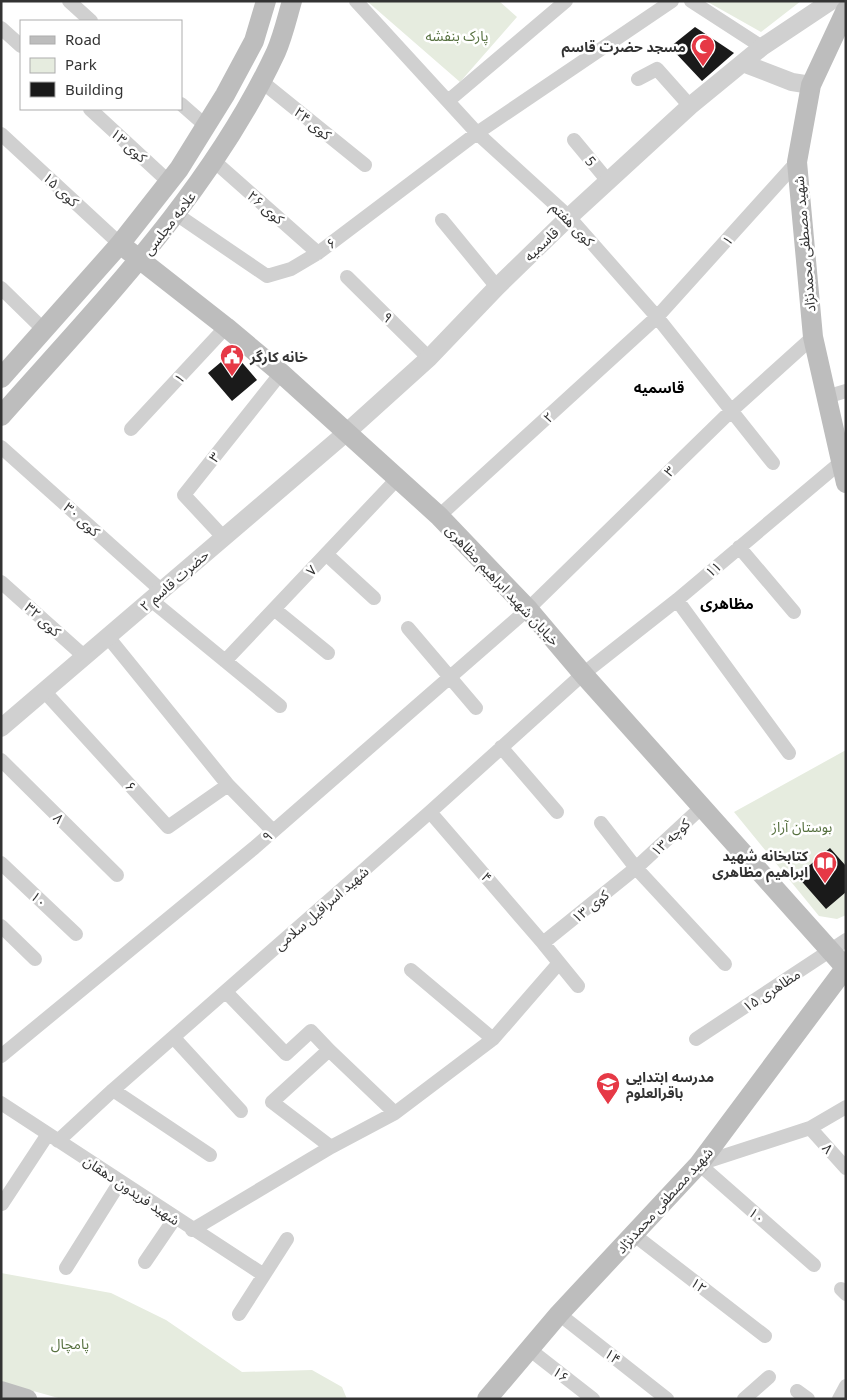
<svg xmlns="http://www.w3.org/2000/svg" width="847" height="1400" viewBox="0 0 847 1400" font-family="'Noto Sans','Noto Sans Arabic',sans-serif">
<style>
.green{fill:#e6ecdf}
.building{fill:#1a1a1a}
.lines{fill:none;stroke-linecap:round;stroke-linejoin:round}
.minor{stroke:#d0d0d0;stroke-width:14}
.tertiary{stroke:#d0d0d0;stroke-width:18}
.secondary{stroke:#bdbdbd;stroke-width:20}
.labels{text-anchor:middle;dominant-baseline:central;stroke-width:5;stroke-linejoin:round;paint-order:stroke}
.park-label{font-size:14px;fill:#56703f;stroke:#fff}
.poi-label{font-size:14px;font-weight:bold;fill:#333;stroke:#fff;text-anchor:end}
.street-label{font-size:14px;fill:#333;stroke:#fff}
.neighbourhood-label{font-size:15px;font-weight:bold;fill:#000;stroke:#fff}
</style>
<rect width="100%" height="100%" fill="#fff"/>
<!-- green -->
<path class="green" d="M499,1L517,17L460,82L368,2Z
M706,1H801L761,32Z
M846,750V915L837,919L819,916L734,812Z
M1,1273L111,1293L166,1320L242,1372L312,1370L342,1387L347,1399H62L1,1382Z"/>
<!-- building -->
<path class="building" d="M695,27L734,53L702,81L670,47Z
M233,352L257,380L232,401L208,373Z
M830,848L846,866V892L826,909L797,876Z"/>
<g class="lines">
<!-- minor -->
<path class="minor" d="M69,1L91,21
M356,1L477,133L569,217L657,317L773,463
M691,1L762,47
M1,28L21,46
M638,79L657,69L690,106
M261,81L365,165
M448,101L566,1
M181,104L206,126
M90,109L169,182
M1,134L120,244
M574,140L608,181
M214,161L318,253
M176,214L267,276L291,269L318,253L477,133L672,1
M442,220L497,287
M347,277L429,358
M1,288L44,330
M826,397L846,391
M131,429L226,327
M1,447L162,591
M439,516L657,317L797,162
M224,538L184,495L281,373
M739,547L794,612
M326,554L374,598
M1,582L85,657
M151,600L280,706
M677,600L789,753
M274,609L328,653
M408,628L476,708
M108,637L228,785L273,831
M225,661L397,479
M44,691L168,827L228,785
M501,747L557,812
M1,760L117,875
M430,812L543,943L578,986
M601,823L636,868L725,964
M1,863L76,934
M1,926L35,959
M543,943L636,868L703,806
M411,970L493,1039
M226,992L286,1054L311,1031L329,1050
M174,1038L241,1111
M696,1039L846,940
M1,1056L254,848L528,609L731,411L813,337
M113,1090L210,1155
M1,1103L264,1275
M810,1128L846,1168
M58,1141L113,1090L430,812L583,674L677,600L841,462
M331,1147L272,1102L329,1050L395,1113
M699,1164L810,1128L846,1107
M699,1164L814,1265
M2,1204L48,1134
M192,1230L331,1147L395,1113L493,1039L559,963
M633,1234L765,1336
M145,1262L175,1218
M66,1268L120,1182
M841,1289L846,1294
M239,1314L287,1239
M559,1314L667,1399
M529,1349L593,1399
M797,1391L808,1399
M744,1399L769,1377
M839,1399L846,1386"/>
<!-- tertiary -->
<path class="tertiary" d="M743,63L792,82L811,85
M1,728L347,432L429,358L497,287L569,217L690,106L762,47L831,1"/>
<!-- secondary -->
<path class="secondary" d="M846,10L811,85L797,162L813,337L846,483
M120,244L226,327L281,373L439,516L528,609L583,674L845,967
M1,378L120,244L179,169L225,95L254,41L266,1
M1,416C102,302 211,191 276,52C283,36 287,18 292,1
M1,1391L27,1399
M487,1399L559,1314L699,1164L846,967"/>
</g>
<!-- icons -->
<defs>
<g id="mosque-pin" transform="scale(1.25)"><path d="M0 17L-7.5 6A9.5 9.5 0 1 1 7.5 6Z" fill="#e63946" stroke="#fff"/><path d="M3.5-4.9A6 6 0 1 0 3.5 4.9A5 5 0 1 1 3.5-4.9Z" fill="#fff"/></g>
<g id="civic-pin" transform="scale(1.25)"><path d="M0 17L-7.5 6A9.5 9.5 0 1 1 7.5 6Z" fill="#e63946" stroke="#fff"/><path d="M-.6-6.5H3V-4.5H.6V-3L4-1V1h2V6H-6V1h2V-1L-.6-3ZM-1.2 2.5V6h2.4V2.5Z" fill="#fff"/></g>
<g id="library-pin" transform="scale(1.25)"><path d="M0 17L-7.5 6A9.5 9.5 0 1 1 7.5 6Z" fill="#e63946" stroke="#fff"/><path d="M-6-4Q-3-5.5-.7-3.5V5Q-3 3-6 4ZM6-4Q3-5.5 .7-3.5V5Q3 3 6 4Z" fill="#fff"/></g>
<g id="school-pin" transform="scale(1.25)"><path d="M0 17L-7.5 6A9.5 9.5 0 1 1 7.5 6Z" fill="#e63946" stroke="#fff"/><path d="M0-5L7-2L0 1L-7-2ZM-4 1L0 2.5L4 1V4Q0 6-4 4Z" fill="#fff"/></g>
</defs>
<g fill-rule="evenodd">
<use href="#mosque-pin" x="703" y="46"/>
<use href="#civic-pin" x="232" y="356"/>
<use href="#library-pin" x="825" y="863"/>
<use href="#school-pin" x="608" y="1084"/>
</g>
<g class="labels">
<!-- park labels -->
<g class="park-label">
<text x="457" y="35">پارک بنفشه</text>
<text x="802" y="826">بوستان آراز</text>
<text x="70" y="1343">پامچال</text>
</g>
<!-- poi labels -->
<g class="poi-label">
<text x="686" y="46">مسجد حضرت قاسم</text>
<text x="250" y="356" text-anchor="start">خانه کارگر</text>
<text x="808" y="855">کتابخانه شهید<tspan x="808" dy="16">ابراهیم مظاهری</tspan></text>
<text x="626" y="1076" text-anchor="start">مدرسه ابتدایی<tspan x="626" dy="16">باقرالعلوم</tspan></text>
</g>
<!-- street labels -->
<g class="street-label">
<text transform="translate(313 123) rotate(39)">کوی ۲۴</text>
<text transform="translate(129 145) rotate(42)">کوی ۱۳</text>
<text transform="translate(591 161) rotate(51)">5</text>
<text transform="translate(61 189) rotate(43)">کوی ۱۵</text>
<text transform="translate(266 207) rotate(41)">کوی ۲۶</text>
<text transform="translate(169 223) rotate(-52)">علامه مجلسی</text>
<text transform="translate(573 224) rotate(46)">کوی هفتم</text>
<text transform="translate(727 240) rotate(-48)">۱</text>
<text transform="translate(331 243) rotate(-37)">۶</text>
<text transform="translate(541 244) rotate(-44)">قاسمیه</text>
<text transform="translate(804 244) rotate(-95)">شهید مصطفی محمدنژاد</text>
<text transform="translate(388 317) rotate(45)">۹</text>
<text transform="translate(179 378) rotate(-47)">۱</text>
<text transform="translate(548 417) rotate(-42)">۲</text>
<text transform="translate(214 457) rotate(-51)">۳</text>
<text transform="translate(669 471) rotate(-44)">۳</text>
<text transform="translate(82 519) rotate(42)">کوی ۳۰</text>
<text transform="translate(713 569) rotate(-40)">۱۱</text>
<text transform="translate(311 570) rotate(-47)">۷</text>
<text transform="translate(174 580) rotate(-41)">۲ حضرت قاسم</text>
<text transform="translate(503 585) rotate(47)">خیابان شهید ابراهیم مظاهری</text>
<text transform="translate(43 619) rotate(42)">کوی ۳۲</text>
<text transform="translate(131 786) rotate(48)">۶</text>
<text transform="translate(59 818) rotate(45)">۸</text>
<text transform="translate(267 836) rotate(-41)">۹</text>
<text transform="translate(670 837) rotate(-43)">کوچه ۱۳</text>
<text transform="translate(487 877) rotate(49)">۴</text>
<text transform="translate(39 899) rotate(43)">۱۰</text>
<text transform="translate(590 906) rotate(-39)">کوی ۱۳</text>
<text transform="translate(321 908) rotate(-41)">شهید اسرافیل سلامی</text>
<text transform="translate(771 990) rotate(-33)">۱۵ مظاهری</text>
<text transform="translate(828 1148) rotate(48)">۸</text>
<text transform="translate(132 1190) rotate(34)">شهید فریدون دهقان</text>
<text transform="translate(664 1200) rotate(-48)">شهید مصطفی محمدنژاد</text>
<text transform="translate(757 1215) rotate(41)">۱۰</text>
<text transform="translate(699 1285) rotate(38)">۱۲</text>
<text transform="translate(613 1356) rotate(38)">۱۴</text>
<text transform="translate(561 1374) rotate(38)">۱۶</text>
</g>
<!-- neighbourhood labels -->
<g class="neighbourhood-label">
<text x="659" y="387">قاسمیه</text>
<text x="727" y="603">مظاهری</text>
</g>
</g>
<!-- border -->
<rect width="847" height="1400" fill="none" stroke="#333333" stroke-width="5"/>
<!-- legend -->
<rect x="20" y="20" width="162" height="90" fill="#ffffff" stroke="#adadad"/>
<rect x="30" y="36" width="25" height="8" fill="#bdbdbd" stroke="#adadad"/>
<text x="65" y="45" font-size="15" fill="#333333">Road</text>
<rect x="30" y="58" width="25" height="15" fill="#e6ecdf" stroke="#adadad"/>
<text x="65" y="70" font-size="15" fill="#333333">Park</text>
<rect x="30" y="82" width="25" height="15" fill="#1a1a1a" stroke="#adadad"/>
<text x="65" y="95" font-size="15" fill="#333333">Building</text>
</svg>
